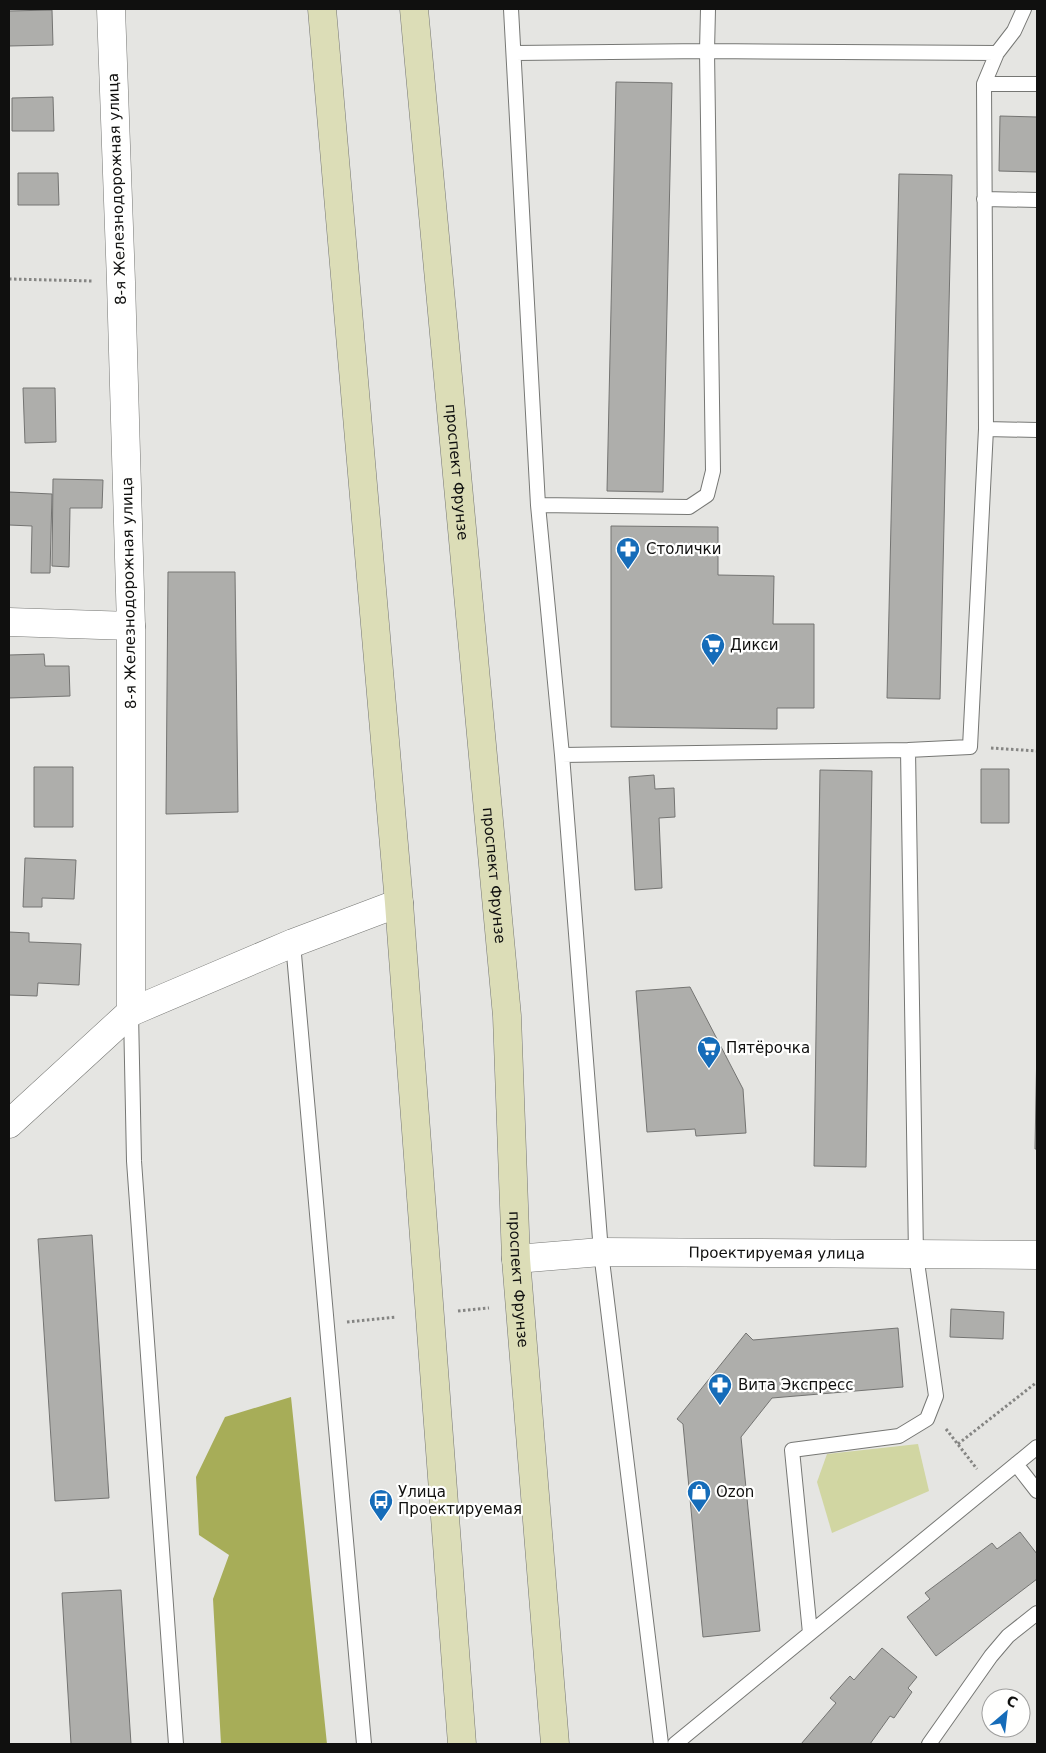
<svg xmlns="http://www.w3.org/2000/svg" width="1046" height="1753" viewBox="0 0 1046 1753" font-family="'DejaVu Sans',sans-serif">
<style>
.green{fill:#d1d6a2}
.forest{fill:#a7ad58}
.building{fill:#aeaeab;stroke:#747472}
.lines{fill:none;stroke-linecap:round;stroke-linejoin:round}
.lane-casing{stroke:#767774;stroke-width:16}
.street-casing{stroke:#767774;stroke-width:29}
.secondary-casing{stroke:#767774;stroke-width:29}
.path{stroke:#858583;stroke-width:3;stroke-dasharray:2.5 2.5;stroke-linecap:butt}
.lane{stroke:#fff;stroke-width:14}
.street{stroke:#fff;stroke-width:28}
.secondary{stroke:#dcddb7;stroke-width:28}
.labels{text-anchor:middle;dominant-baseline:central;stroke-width:4.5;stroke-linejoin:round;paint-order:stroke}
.street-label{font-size:15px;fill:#10100f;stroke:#fffffe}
.poi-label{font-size:15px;fill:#10100f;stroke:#fffffe;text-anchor:start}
</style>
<rect width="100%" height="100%" fill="#e5e5e2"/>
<!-- green -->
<path class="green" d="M918,1444L929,1491L832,1533L817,1482L827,1454Z"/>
<!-- forest -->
<path class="forest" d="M291,1397L327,1744H221L213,1599L229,1555L199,1535L196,1477L225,1417Z"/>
<!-- building -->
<path class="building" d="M52,10L53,45L9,46V11Z
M616,82L672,83L663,492L607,491Z
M53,97L54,131H12V98Z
M1000,116L1037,117V172L999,171Z
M18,173H58L59,205H18Z
M899,174L952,175L940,699L887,698Z
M23,388H55L56,442L25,443Z
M53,479L103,480L102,508H70L69,567L52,566Z
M9,492L52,494L50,573H31L32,526L9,525Z
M611,526L718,527V575L774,576L773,624H814V708H777V729L611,727Z
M168,572H235L238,812L166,814Z
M44,654L45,666H69L70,696L9,698V655Z
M34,767H73V827H34Z
M981,769H1009V823H981Z
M820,770L872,771L866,1167L814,1166Z
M654,775L655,789L674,788L675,817L659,818L662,888L635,890L629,777Z
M25,858L76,860L74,899L42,898V907H23Z
M9,932L29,933V942L81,944L79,985L38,983L37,996L9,995Z
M690,987L743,1089L746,1133L696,1136L695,1129L647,1132L636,991Z
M1037,1042V1149H1035Z
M92,1235L109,1498L55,1501L38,1239Z
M951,1309L1004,1312L1003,1339L950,1337Z
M898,1328L903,1387L772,1398L741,1437L760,1631L703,1637L683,1424L677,1419L746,1333L753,1340Z
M1020,1532L1037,1554V1579L936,1656L907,1617L930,1599L925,1593L992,1543L997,1549Z
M121,1590L131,1744H71L62,1593Z
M882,1648L917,1677L908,1688L912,1692L894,1718L890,1716L870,1744H801L836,1703L830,1698L850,1676L854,1680Z"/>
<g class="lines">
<!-- lane casing -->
<g class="lane-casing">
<path id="lane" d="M511,9L538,505L562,755L601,1252L661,1744
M515,53L707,51L708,9
M984,84H1037
M984,199L1037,200
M986,429L1037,430
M538,505L689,507L707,495L713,471L707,51L997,53
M562,755L908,750L970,747L986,429L984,84L997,53L1014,31L1024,9
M293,943L364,1744
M131,1013L134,1161L176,1744
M1016,1464L1037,1491
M810,1633L792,1450L899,1436L927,1419L936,1396L916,1255L908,750
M675,1744L1037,1447
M929,1744L991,1656L1008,1636L1037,1613"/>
</g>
<!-- street casing -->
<g class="street-casing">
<g id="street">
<path d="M9,622L131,626"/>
<path d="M131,1012L293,943L399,903"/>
<path d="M9,1124L131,1012V626L121,282L111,9"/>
<path id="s1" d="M516,1259L601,1252L1037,1255"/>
</g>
</g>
<!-- secondary casing -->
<g class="secondary-casing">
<g id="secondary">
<path d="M322,9L399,903L462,1744"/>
<path id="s2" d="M414,9L507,1016L516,1259L555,1744"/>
</g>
</g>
<!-- path -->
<path class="path" d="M9,279L93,281
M991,748L1037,751
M458,1311L489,1308
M347,1322L396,1317
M946,1429L977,1469
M958,1444L1037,1382"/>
<!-- lane -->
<use href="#lane" class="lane"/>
<!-- street -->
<use href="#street" class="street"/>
<!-- secondary -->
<use href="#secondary" class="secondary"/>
</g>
<!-- icons -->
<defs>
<g id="pharmacy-pin" transform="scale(1.25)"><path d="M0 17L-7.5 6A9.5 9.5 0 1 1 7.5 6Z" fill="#156cb9" stroke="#fffffe"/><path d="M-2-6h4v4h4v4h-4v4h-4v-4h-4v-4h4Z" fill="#fff"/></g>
<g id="supermarket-pin" transform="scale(1.25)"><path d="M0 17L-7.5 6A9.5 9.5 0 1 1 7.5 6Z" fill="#156cb9" stroke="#fffffe"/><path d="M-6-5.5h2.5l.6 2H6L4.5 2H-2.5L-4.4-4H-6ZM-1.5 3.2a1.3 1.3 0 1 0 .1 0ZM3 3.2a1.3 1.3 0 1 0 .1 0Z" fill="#fff"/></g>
<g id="shop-pin" transform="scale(1.25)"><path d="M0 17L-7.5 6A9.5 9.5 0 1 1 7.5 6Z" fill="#156cb9" stroke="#fffffe"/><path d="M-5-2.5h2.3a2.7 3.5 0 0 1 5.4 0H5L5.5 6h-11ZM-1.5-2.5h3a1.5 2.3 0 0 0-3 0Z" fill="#fff"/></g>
<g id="bus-pin" transform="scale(1.25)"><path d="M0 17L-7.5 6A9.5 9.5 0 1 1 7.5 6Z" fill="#156cb9" stroke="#fffffe"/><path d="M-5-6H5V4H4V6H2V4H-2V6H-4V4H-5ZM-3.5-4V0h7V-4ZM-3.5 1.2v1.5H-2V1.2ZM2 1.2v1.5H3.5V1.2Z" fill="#fff"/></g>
</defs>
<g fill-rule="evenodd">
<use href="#pharmacy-pin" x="628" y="549"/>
<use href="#supermarket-pin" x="713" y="645"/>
<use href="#supermarket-pin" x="709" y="1048"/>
<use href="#pharmacy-pin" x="720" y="1385"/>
<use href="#shop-pin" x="699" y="1492"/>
<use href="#bus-pin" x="381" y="1501"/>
</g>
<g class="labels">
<!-- street labels -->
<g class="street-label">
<text transform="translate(117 189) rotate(-92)">8-я Железнодорожная улица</text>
<text stroke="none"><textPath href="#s2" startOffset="465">проспект Фрунзе</textPath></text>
<text transform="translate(129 593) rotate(-91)">8-я Железнодорожная улица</text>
<text stroke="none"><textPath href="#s2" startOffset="870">проспект Фрунзе</textPath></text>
<text stroke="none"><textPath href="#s1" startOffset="261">Проектируемая улица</textPath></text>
<text stroke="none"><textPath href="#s2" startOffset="1275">проспект Фрунзе</textPath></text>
</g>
<!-- poi labels -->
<g class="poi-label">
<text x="646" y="549">Столички</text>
<text x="730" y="645">Дикси</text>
<text x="726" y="1048">Пятёрочка</text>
<text x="738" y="1385">Вита Экспресс</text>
<text x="398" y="1492">Улица<tspan x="398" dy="17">Проектируемая</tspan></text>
<text x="716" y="1492">Ozon</text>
</g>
</g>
<!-- border -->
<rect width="1046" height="1753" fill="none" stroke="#10100f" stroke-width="20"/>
<!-- north arrow -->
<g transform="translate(1006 1713) rotate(28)"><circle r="24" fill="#fffffe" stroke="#9f9f9e"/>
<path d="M0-4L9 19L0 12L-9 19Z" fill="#156cb9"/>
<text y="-8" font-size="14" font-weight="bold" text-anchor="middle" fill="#10100f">С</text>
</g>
</svg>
